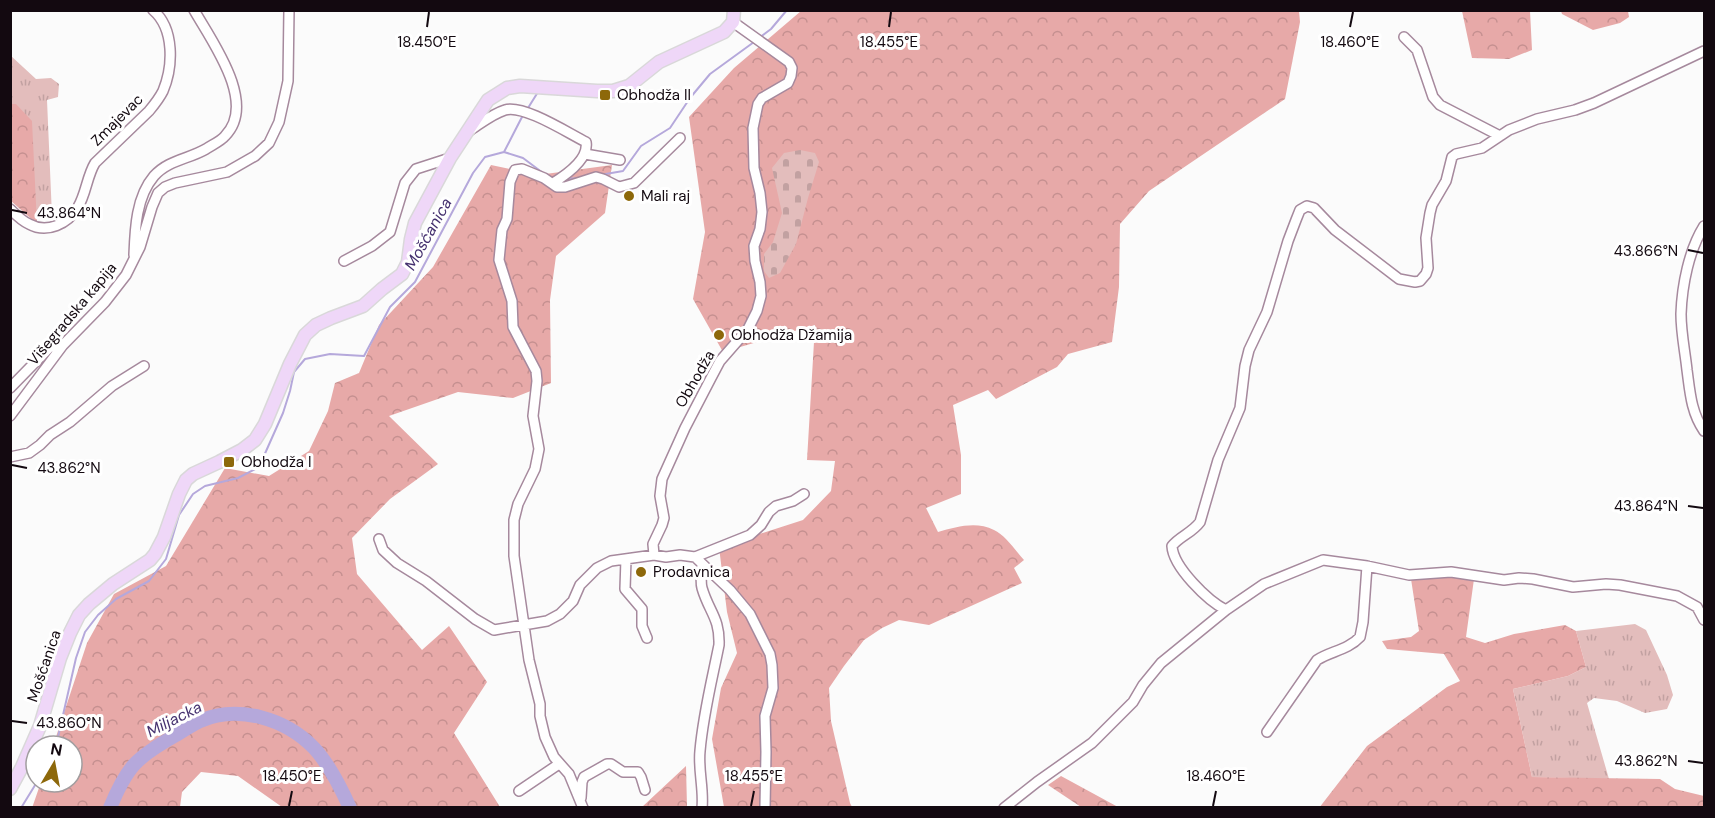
<svg xmlns="http://www.w3.org/2000/svg" width="1715" height="818" viewBox="0 0 1715 818" font-family="'DM Sans',sans-serif">
<style>
.grass{fill:url(#grass-tufts)}
.forest{fill:url(#forest-crowns)}
.cemetery{fill:url(#cemetery-stones)}
.lines{fill:none;stroke-linecap:round;stroke-linejoin:round}
.stream{stroke:#b5a8db;stroke-width:2}
.river{stroke:#b5a8db;stroke-width:14}
.minor-casing{stroke:#a6899d;stroke-width:12}
.major-casing{stroke:#d9d8d9;stroke-width:15}
.minor{stroke:#fff;stroke-width:9}
.major{stroke:#efd7f8;stroke-width:12}
.ticks{fill:none;stroke:#130910;stroke-width:2}
.poi-dot{fill:#8d680a;stroke:#fff;stroke-width:2}
.labels{text-anchor:middle;dominant-baseline:central;stroke-width:6;stroke-linejoin:round;paint-order:stroke}
.poi-label{font-size:15px;fill:#130910;stroke:#fff;text-anchor:start}
.street-label{font-size:15px;fill:#130910;stroke:#fff}
.water-label{font-size:16px;font-style:italic;fill:#45316f;stroke:#fff}
.ticks-label{font-size:15px;text-anchor:middle;fill:#130910;stroke:#fff;stroke-width:6;stroke-linejoin:round;paint-order:stroke}
</style>
<defs>
<pattern id="grass-tufts" width="24" height="20" patternUnits="userSpaceOnUse" patternTransform="scale(1.5)"><rect width="24" height="20" fill="#e3bdbc"/><path d="M3 7l-1-3M5 7V3M7 7l1-3M15 17l-1-3M17 17v-4M19 17l1-3" fill="none" stroke="#c2a1a1"/></pattern>
<pattern id="forest-crowns" width="20" height="18" patternUnits="userSpaceOnUse" patternTransform="scale(1.5)"><rect width="20" height="18" fill="#e7a9a8"/><path d="M2 6a3 3 0 1 1 6 0M12 15a3 3 0 1 1 6 0" fill="none" stroke="#c59090"/></pattern>
<pattern id="cemetery-stones" width="16" height="16" patternUnits="userSpaceOnUse" patternTransform="scale(1.5)"><rect width="16" height="16" fill="#e3bdbc"/><path d="M2 7V4a2 2 0 0 1 4 0v3zM10 15v-3a2 2 0 0 1 4 0v3z" fill="#c2a1a1"/></pattern>
</defs>
<rect width="100%" height="100%" fill="#fbfbfb"/>
<!-- grass -->
<path class="grass" d="M10,55L36,79L51,78L59,84L58,97L47,100L52,216L43,217L11,190Z
M1635,624L1646,630L1667,675L1673,695L1667,709L1645,713L1617,701L1594,698L1587,703L1609,779L1532,777L1513,689L1568,676L1586,667L1576,631Z"/>
<!-- forest -->
<path class="forest" d="M801,11H1299L1300,22L1285,99L1149,191L1120,224L1119,287L1112,342L1068,354L1057,367L996,399L988,390L953,405L961,455V494L926,508L938,532C956,527 976,521 994,530C1005,535 1015,550 1024,560L1014,568L1022,583L929,625L899,620L882,628L864,640L844,666L829,688L831,721L850,803L852,807H724L712,739L721,688L737,653L727,612L719,547L803,520L831,491L835,461L807,460L815,325L723,352L693,299L705,232L689,117L734,68Z
M1462,11H1530L1532,50L1509,59L1472,58Z
M1561,11H1628L1629,17L1620,23L1593,30L1562,14Z
M11,104H16L32,121L37,224L11,201Z
M491,165L538,175L612,165L605,213L556,256L550,300L551,383L513,398L458,392L389,416L438,464L390,499L352,538L357,574L422,650L449,626L487,682L454,733L500,807H282L238,776L201,772L182,792L180,807L32,808L41,782H72V746H53L87,643L114,594L166,566L225,468L269,476L309,451L328,411L335,383L359,373L379,325L433,267Z
M1445,576L1474,579L1466,637L1485,643L1514,634L1565,625L1576,631L1586,667L1568,676L1513,689L1532,777L1660,779L1675,789L1704,796V808H1319L1367,746L1447,687L1460,681L1444,654L1387,649L1382,641L1411,637L1419,631L1411,579Z
M686,766L687,807H642Z
M1061,776L1118,807H1081L1048,785Z"/>
<!-- cemetery -->
<path class="cemetery" d="M800,150L815,153L819,162L808,198L796,244L780,273L769,278L764,271V254L773,242L782,213L772,168L784,153Z"/>
<g class="lines">
<!-- stream -->
<path class="stream" d="M759,38L771,29L787,10
M528,108L538,92
M504,152L523,115
M600,175L623,171L641,146L670,128L690,98L710,74L754,42
M565,179L580,178
M54,746L58,737L76,658L85,632L98,615L116,599L149,581L166,559L179,515L193,494L205,486L238,478L259,467L283,413L290,391L294,372L305,359L330,354L364,356L390,307L415,282L473,173L485,157L504,152L523,158L543,173
M21,808L37,782"/>
<!-- river -->
<path class="river" d="M110,808C127,766 137,757 176,735C184,730 192,725 200,721C238,704 286,719 314,748C329,764 341,788 350,808"/>
<!-- minor casing -->
<g class="minor-casing">
<path id="minor" d="M1404,37L1417,50L1433,97L1440,105L1500,136
M469,131C480,124 492,114 505,110C523,104 568,133 586,142C589,159 566,175 553,183
M585,154L620,160
M10,209C16,215 22,221 29,224C47,234 68,224 78,207C86,194 87,176 95,163L149,111C154,105 159,99 163,91C173,67 175,29 153,10
M1704,226C1689,250 1682,285 1681,314C1681,333 1685,351 1687,370C1690,392 1691,412 1704,431
M134,255C135,229 136,197 154,176C168,160 189,159 206,149C212,145 221,141 225,136C258,103 211,40 194,10
M344,261L372,246L390,232L405,183L416,169L450,158
M10,388L50,347L63,345
M10,416L63,345L105,302L126,275L140,247L152,207L158,193L165,187L175,183L227,172L255,156L269,143L279,122L288,81L289,10
M10,457L29,453L40,445L50,435L70,422L112,386L144,366
M379,539L383,550L397,563L426,581L475,619L494,630L547,621L560,614L573,601L580,585L597,568L611,561L654,555L666,557L680,555L695,557L730,590L750,614L770,654L772,665L773,688L765,716L766,752L765,808
M654,555L653,544L662,525L664,518L660,496L662,479L685,428L711,378L720,361L748,329L757,311L761,296L760,282L755,261L754,246L760,229L762,212L760,193L754,168L753,128L758,104L762,98L788,83L791,76L792,68L789,62L733,22
M695,557L750,535L761,525L769,512L776,506L793,501L804,494
M626,559L625,589L642,609V626L647,638
M1226,610C1208,601 1173,567 1172,546C1180,536 1192,533 1200,522L1218,460L1240,408L1245,366L1249,350L1267,312L1288,241L1296,220L1300,210L1307,206L1314,208L1335,230L1399,279L1415,282L1420,281L1426,274L1428,268L1426,238L1430,213L1432,205L1446,181L1452,157L1456,154L1482,148L1509,130L1537,119L1575,110L1594,103L1704,51
M1267,732L1317,660C1331,651 1348,650 1360,637L1363,622L1367,566
M519,791L559,764
M581,798L582,782L584,777L607,764H611L623,772H638L641,777L645,790
M583,808L569,774L554,757L545,737L540,716V704L529,660L514,556V520L518,504L535,469L539,449L533,416L537,381L536,371L513,327L512,301L499,260L502,230L507,219L510,182L515,170L522,169L544,178L557,187H565L596,177L603,179L619,187L634,183L680,138
M702,808C704,789 698,770 700,751C703,715 712,680 719,645C720,618 709,612 702,588C700,581 702,572 702,564
M1004,808L1037,782L1092,743L1133,702L1143,685L1161,663L1226,610L1264,584L1323,560L1367,566L1409,575L1451,572L1504,580L1519,578L1533,579L1573,587L1606,584L1620,585L1677,596L1697,607L1704,620"/>
</g>
<!-- major casing -->
<g class="major-casing">
<path id="major" d="M10,789L22,767L40,726L60,658L70,633L79,615L89,604L113,584L150,560L155,554L164,537L179,494L186,480L193,474L219,462L242,450L255,440L265,424L290,364L305,335L316,325L331,318L363,306L382,289L402,274L408,262L411,239L415,223L450,158L488,100L507,88L520,86L597,91H613L629,86L659,62L724,32L733,22L734,10"/>
</g>
<!-- minor -->
<use href="#minor" class="minor"/>
<!-- major -->
<use href="#major" class="major"/>
</g>
<!-- ticks -->
<path class="ticks" d="M427,27L429,12M889,27L891,12M1350,27L1353,12M12,210L27,213M1688,250L1703,253M12,465L27,468M1688,506L1703,508M12,721L27,723M1688,761L1703,763M289,806L292,791M751,806L754,791M1213,806L1216,791"/>
<!-- markers -->
<g class="poi-dot">
<rect x="599" y="89" width="12" height="12" rx="3"/>
<circle cx="629" cy="196" r="6"/>
<circle cx="719" cy="335" r="6"/>
<rect x="223" y="456" width="12" height="12" rx="3"/>
<circle cx="641" cy="572" r="6"/>
</g>
<g class="labels">
<!-- poi labels -->
<g class="poi-label">
<text x="617" y="95">Obhodža II</text>
<text x="641" y="196">Mali raj</text>
<text x="731" y="335">Obhodža Džamija</text>
<text x="241" y="462">Obhodža I</text>
<text x="653" y="572">Prodavnica</text>
</g>
<!-- street labels -->
<g class="street-label">
<text transform="translate(117 120) rotate(-45)">Zmajevac</text>
<text transform="translate(72 314) rotate(-50)">Višegradska kapija</text>
<text transform="translate(695 379) rotate(-60)">Obhodža</text>
<text transform="translate(44 666) rotate(-71)">Mošćanica</text>
</g>
<!-- water labels -->
<g class="water-label">
<text transform="translate(428 234) rotate(-61)">Mošćanica</text>
<text transform="translate(174 719) rotate(-27)">Miljacka</text>
</g>
</g>
<g class="ticks-label">
<text x="427" y="47">18.450°E</text>
<text x="889" y="47">18.455°E</text>
<text x="1350" y="47">18.460°E</text>
<text x="69" y="218">43.864°N</text>
<text x="1646" y="256">43.866°N</text>
<text x="69" y="473">43.862°N</text>
<text x="1646" y="511">43.864°N</text>
<text x="69" y="728">43.860°N</text>
<text x="1646" y="766">43.862°N</text>
<text x="292" y="781">18.450°E</text>
<text x="754" y="781">18.455°E</text>
<text x="1216" y="781">18.460°E</text>
</g>
<!-- border -->
<rect width="1715" height="818" fill="none" stroke="#130910" stroke-width="24"/>
<!-- north arrow -->
<g transform="translate(54 764) rotate(10)"><circle r="28" fill="#ffffff" stroke="#a19d9f" stroke-width="1.5"/>
<path d="M0-4.5L10 22L0 15L-10 22Z" fill="#8d680a"/>
<text y="-9" font-size="16" font-weight="bold" text-anchor="middle" fill="#130910">N</text>
</g>
</svg>
